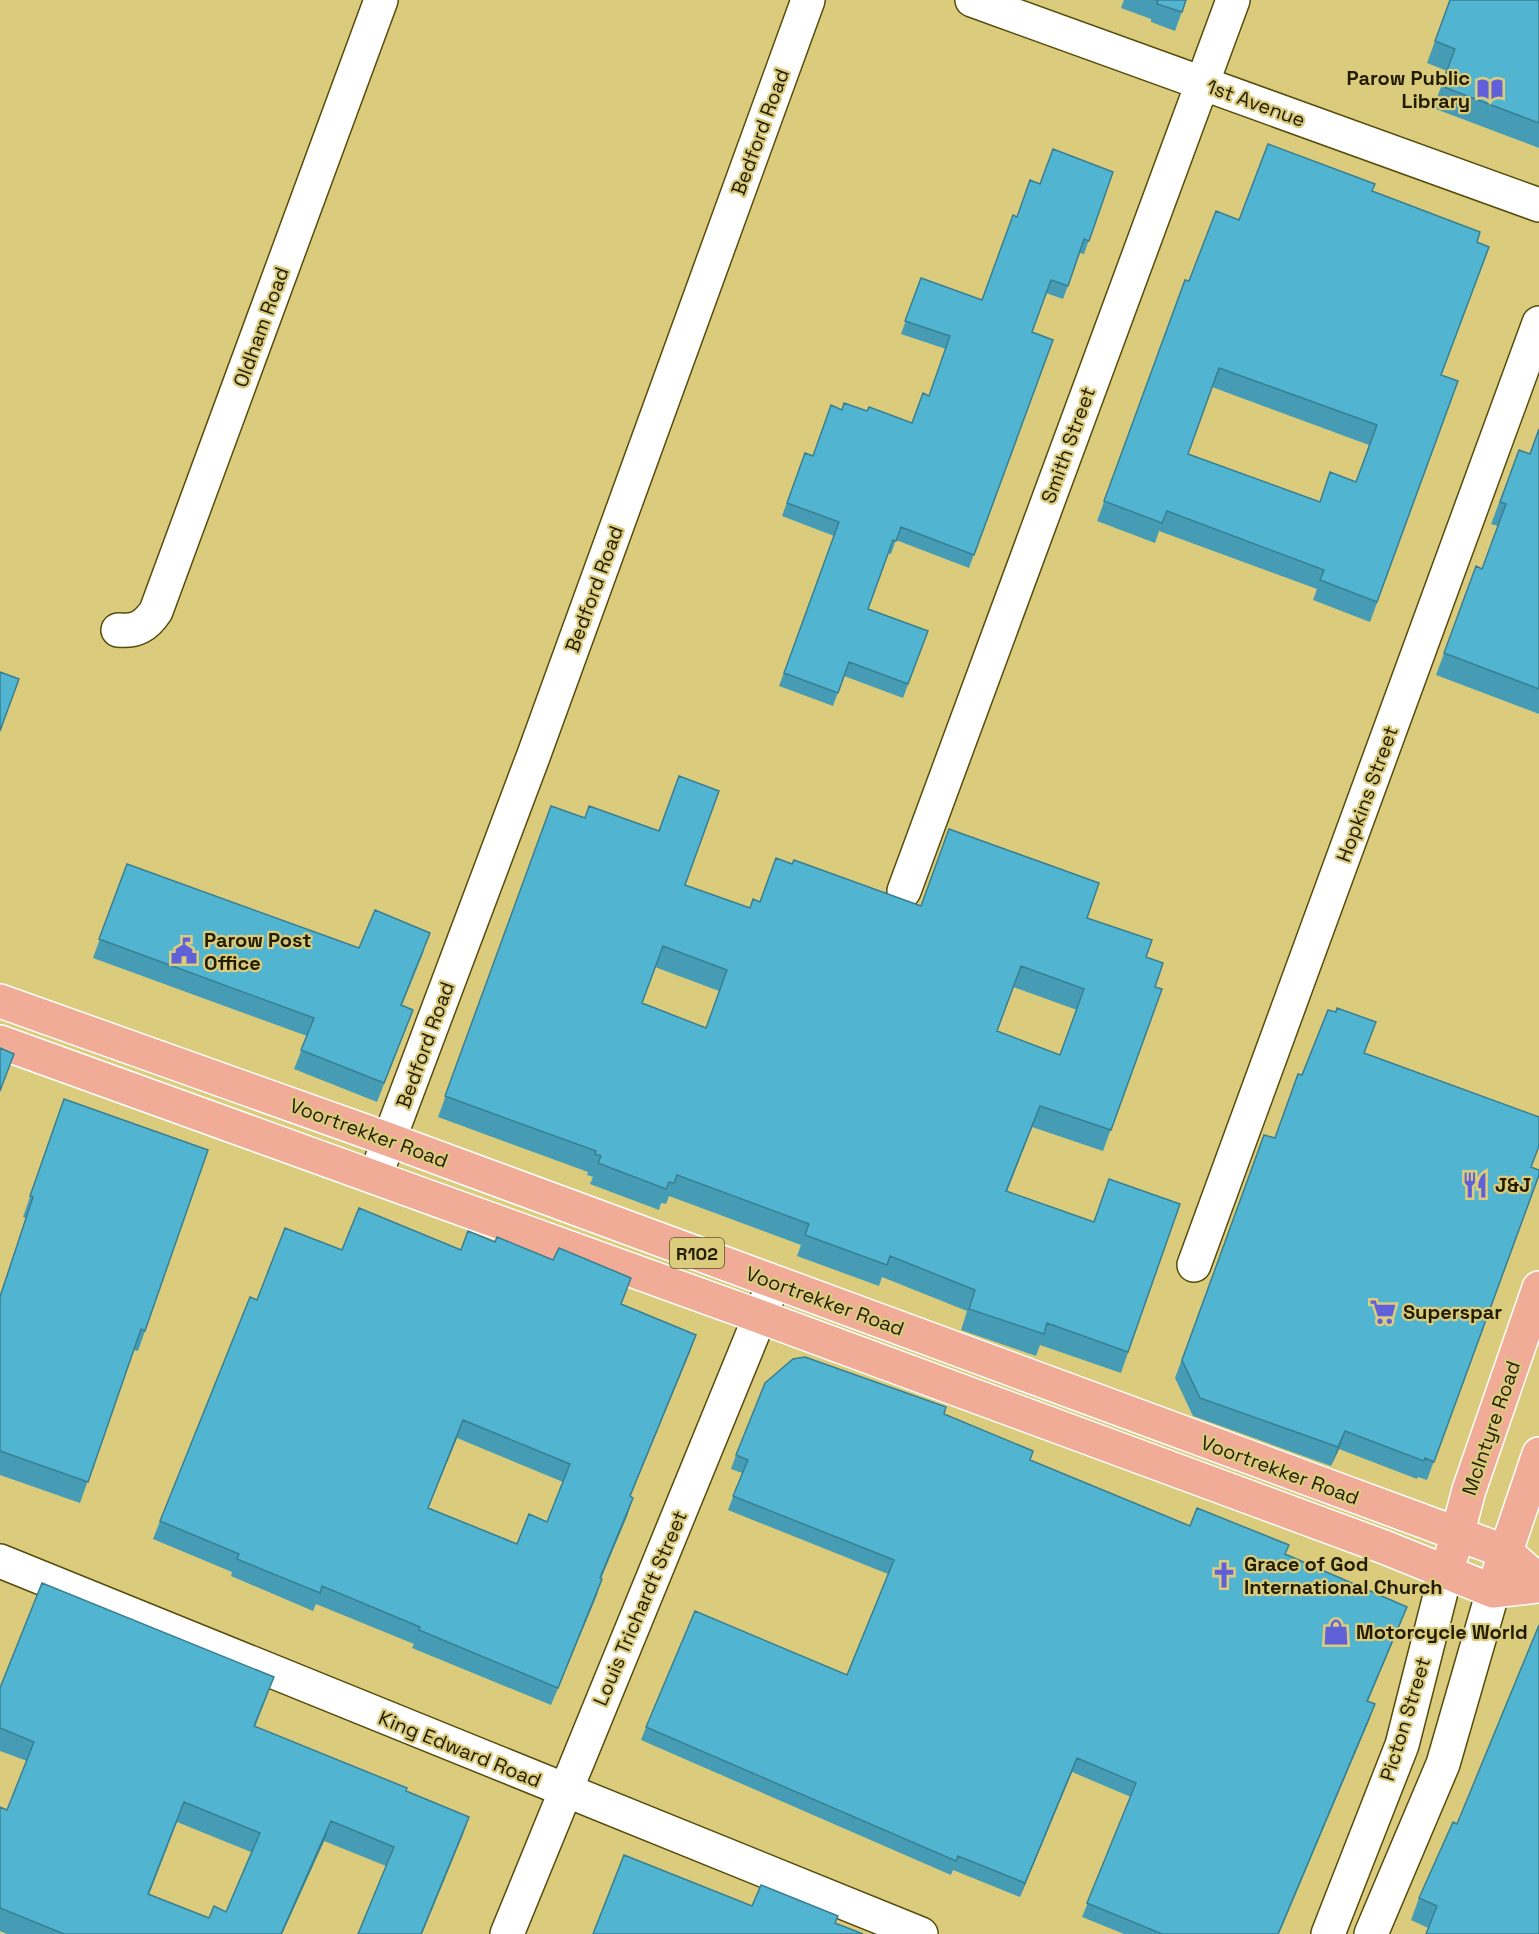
<svg xmlns="http://www.w3.org/2000/svg" width="1539" height="1934" viewBox="0 0 1539 1934" font-family="'Space Grotesk',sans-serif">
<style>
.lines{fill:none;stroke-linecap:round;stroke-linejoin:round}
.minor-casing{stroke:#574c0b;stroke-width:36}
.major-casing{stroke:#fff;stroke-width:36}
.minor{stroke:#fff;stroke-width:33}
.major{stroke:#f0ac96;stroke-width:33}
.wall{fill:#469cb4;fill-rule:evenodd}
.shaded-wall{fill:#397f92}
.building{fill:#51b5d1;stroke:#397f92;stroke-width:1.5;fill-rule:evenodd}
.labels{text-anchor:middle;dominant-baseline:central;stroke-width:4.5;stroke-linejoin:round;paint-order:stroke}
.shield{fill:#dbcc7d;stroke:#5a5126;stroke-width:1.5}
.shield-label{font-size:18px;font-weight:bold;fill:#221c00}
.poi-label{font-size:20px;font-weight:bold;fill:#221c00;stroke:#dbcc7d;text-anchor:start}
.street-label{font-size:20px;fill:#221c00;stroke:#dbcc7d}
</style>
<rect width="100%" height="100%" fill="#dbcc7d"/>
<g class="lines">
<!-- minor casing -->
<g class="minor-casing">
<path id="minor" d="M972,0L1539,205
M118,630C136,632 146,626 156,611L381,0
M904,891L1233,0
M375,1177L533,757L808,0
M1194,1265L1539,323
M0,1561L921,1934
M507,1934L774,1282
M1328,1934L1402,1745L1446,1572
M1371,1934L1443,1764L1493,1591"/>
</g>
<!-- major casing -->
<g class="major-casing">
<path id="major" d="M0,1001L390,1140L1458,1534L1506,1552L1539,1581
M0,1042L761,1317L1384,1547L1493,1591L1539,1586
M1452,1554L1469,1490L1539,1288
M1499,1572L1539,1454"/>
</g>
<!-- minor -->
<use href="#minor" class="minor"/>
<!-- major -->
<use href="#major" class="major"/>
</g>
<!-- wall -->
<path class="wall" d="M1124,0H1186L1175,31L1151,22V19L1121,8Z
M1450,0H1539V148L1433,108L1447,71L1427,63Z
M1113,172L1084,254L1080,253L1063,299L1046,293L1032,332L1053,340L969,568L896,540L891,554L888,553L868,609L928,631L903,698L844,676L833,706L779,686L834,536L782,516L805,453L813,456L842,410L867,411L912,423L929,396L946,349L901,334L921,278L982,300L1017,217L1040,184Z
M1372,191L1477,242L1441,375L1458,381L1370,622L1313,600L1317,589L1159,531L1155,543L1097,521L1185,280L1189,281L1239,220ZM1212,387L1369,445L1356,482L1320,502L1188,454Z
M1539,429V714L1436,675L1476,566L1482,569L1498,526L1491,524L1519,450L1530,454Z
M551,806L685,885L750,908L760,902L792,864L921,906L1087,918L1146,957L1155,987L1162,989L1103,1151L1032,1127L1007,1192L1094,1222L1180,1204L1121,1373L1040,1345L1036,1356L961,1330L967,1311L882,1277L879,1286L797,1256L801,1245L669,1196L666,1204L661,1203L659,1210L590,1184L593,1177L587,1175L588,1172L438,1117ZM655,967L719,991L706,1028L642,1003ZM1013,987L1077,1010L1060,1055L997,1031Z
M127,864L359,948L424,951L402,1005L406,1028L377,1102L294,1069L307,1036L93,958Z
M1364,1053L1531,1167L1539,1175L1427,1480L1418,1477L1417,1479L1339,1449L1331,1466L1193,1416L1175,1378L1264,1135L1275,1138L1302,1075Z
M64,1099L145,1331L138,1351L134,1350L80,1503L0,1475V1295L26,1218L23,1217Z
M342,1250H461L621,1304L696,1335L630,1497L633,1498L627,1516L601,1579H602L596,1597L551,1705L412,1648L414,1644L316,1604L313,1611L231,1576L232,1572L153,1539L160,1521L257,1300ZM457,1438L563,1482L547,1522L517,1544L428,1508Z
M944,1414L1030,1460L1190,1526L1285,1554L1407,1607L1368,1701L1370,1718L1279,1934H1124L1082,1917L1131,1797L1072,1772L1020,1897L953,1870L951,1875L641,1740L646,1727L847,1675L888,1574L728,1510L742,1473L731,1469L736,1455Z
M0,1688L267,1696L255,1727L469,1817L462,1837L386,1866L324,1841L282,1934H7L0,1931V1807L7,1810L27,1761L0,1751ZM177,1822L251,1852L226,1912L209,1918L149,1895Z
M1419,1898L1539,1934L1428,1928L1411,1920Z"/>
<!-- shaded-wall -->
<path class="shaded-wall" d="M1040,1106L1032,1127L998,1212L1006,1191Z
M696,1335L690,1352L623,1514L630,1496Z
M463,1420L457,1438L421,1525L428,1508Z
M1345,1431L1339,1449L1331,1466L1338,1447Z
M633,1498L627,1516L593,1596L600,1578Z
M602,1579L596,1597L551,1705L558,1688Z
M1407,1607L1402,1620L1362,1715L1367,1701Z
M1375,1704L1370,1718L1278,1934Z
M1077,1758L1072,1772L1020,1897L1025,1883Z
M469,1817L462,1837L422,1934H421Z
M331,1821L324,1841L282,1934H281Z"/>
<!-- building -->
<path class="building" d="M1155,0H1186L1182,12L1157,4L1158,1Z
M1450,0H1539V123L1441,86L1455,49L1435,41Z
M1268,144L1375,184L1372,191L1480,232L1477,242L1489,247L1441,375L1458,381L1377,602L1320,580L1324,570L1167,511L1162,523L1104,501L1185,280L1189,281L1216,211L1239,220ZM1219,368L1377,425L1356,482L1330,472L1320,502L1188,454Z
M1053,149L1113,172L1089,241L1084,239L1068,286L1051,280L1032,332L1053,340L974,555L901,527L896,541L893,540L868,609L928,631L908,684L849,662L838,693L784,673L839,522L787,503L805,453L813,456L831,405L842,410L844,403L867,411L869,407L912,423L923,393L929,396L950,336L905,321L921,278L982,300L1013,215L1017,217L1030,180L1040,184Z
M1539,429V689L1444,653L1476,566L1482,569L1506,504L1500,502L1519,450L1530,454Z
M0,672L19,679L0,731Z
M679,776L719,791L685,885L750,908L753,899L760,902L776,858L792,864L794,860L921,906L949,829L1099,883L1087,918L1152,940L1146,957L1163,963L1155,987L1162,989L1111,1130L1040,1106L1006,1191L1094,1222L1109,1179L1180,1204L1128,1352L1047,1323L1044,1334L969,1309L975,1290L890,1256L887,1265L805,1235L809,1224L677,1175L674,1183L669,1182L666,1189L598,1163L601,1156L595,1154L596,1151L445,1096L551,806L585,818L589,806L659,831ZM663,946L727,970L706,1028L642,1003ZM1021,966L1084,989L1060,1055L997,1031Z
M127,864L359,948L375,910L430,933L401,1005L413,1010L384,1083L301,1050L314,1018L99,939Z
M1337,1008L1376,1022L1364,1053L1539,1117V1146L1531,1167L1539,1170V1175L1434,1462L1425,1458L1424,1461L1345,1431L1338,1447L1200,1398L1182,1360L1264,1135L1275,1138L1298,1074L1302,1075L1328,1010L1336,1012Z
M0,1048L14,1054L0,1091Z
M64,1099L208,1150L145,1331L141,1329L88,1482L0,1451V1297L33,1197L30,1196Z
M359,1208L461,1250L468,1231L495,1242L497,1237L553,1260L559,1248L631,1278L621,1304L696,1335L630,1496L633,1498L600,1578L602,1579L558,1688L419,1630L420,1627L322,1586L320,1593L237,1559L239,1554L160,1521L250,1297L257,1300L285,1228L342,1250ZM463,1420L570,1464L547,1522L529,1514L517,1544L428,1508Z
M805,1357L946,1407L944,1414L1033,1451L1030,1460L1190,1526L1197,1508L1289,1545L1285,1554L1407,1607L1367,1701L1375,1704L1278,1934H1162L1087,1903L1136,1783L1077,1758L1025,1883L958,1856L956,1861L646,1727L695,1611L847,1675L894,1560L733,1496L748,1460L736,1455L765,1383L793,1359Z
M42,1583L274,1677L254,1726L407,1788L406,1791L469,1817L421,1934H358L394,1847L331,1821L281,1934H64L0,1908V1807L7,1810L34,1742L0,1728V1688ZM184,1802L260,1833L226,1912L214,1906L209,1918L148,1894Z
M1539,1625V1934H1426L1437,1906L1419,1898L1453,1822L1457,1824Z
M624,1855L752,1906L761,1885L838,1916L835,1923L863,1934H593Z"/>
<!-- icons -->
<defs>
<g id="library-bare" transform="scale(2.07)"><path d="M-6-4Q-3-5.5-.7-3.5V5Q-3 3-6 4ZM6-4Q3-5.5 .7-3.5V5Q3 3 6 4Z" fill="#6060d9" stroke="#dbcc7d" stroke-width="2.5" paint-order="stroke"/></g>
<g id="civic-bare" transform="scale(2.07)"><path d="M-.6-6.5H3V-4.5H.6V-3L4-1V1h2V6H-6V1h2V-1L-.6-3ZM-1.2 2.5V6h2.4V2.5Z" fill="#6060d9" stroke="#dbcc7d" stroke-width="2.5" paint-order="stroke"/></g>
<g id="restaurant-bare" transform="scale(2.07)"><path d="M-5-6h1v4h1v-4h1v4h1v-4h1v5L-1.5 .5V6h-2V.5L-5-1ZM5-6V6H3V1.5H1.5Q1.5-4 5-6Z" fill="#6060d9" stroke="#dbcc7d" stroke-width="2.5" paint-order="stroke"/></g>
<g id="supermarket-bare" transform="scale(2.07)"><path d="M-6-5.5h2.5l.6 2H6L4.5 2H-2.5L-4.4-4H-6ZM-1.5 3.2a1.3 1.3 0 1 0 .1 0ZM3 3.2a1.3 1.3 0 1 0 .1 0Z" fill="#6060d9" stroke="#dbcc7d" stroke-width="2.5" paint-order="stroke"/></g>
<g id="church-bare" transform="scale(2.07)"><path d="M-1.2-6h2.4v3.5h3.3v2.4h-3.3V6h-2.4V-.1h-3.3v-2.4h3.3Z" fill="#6060d9" stroke="#dbcc7d" stroke-width="2.5" paint-order="stroke"/></g>
<g id="shop-bare" transform="scale(2.07)"><path d="M-5-2.5h2.3a2.7 3.5 0 0 1 5.4 0H5L5.5 6h-11ZM-1.5-2.5h3a1.5 2.3 0 0 0-3 0Z" fill="#6060d9" stroke="#dbcc7d" stroke-width="2.5" paint-order="stroke"/></g>
</defs>
<g fill-rule="evenodd">
<use href="#library-bare" x="1490" y="89"/>
<use href="#civic-bare" x="184" y="951"/>
<use href="#restaurant-bare" x="1475" y="1185"/>
<use href="#supermarket-bare" x="1383" y="1312"/>
<use href="#church-bare" x="1224" y="1575"/>
<use href="#shop-bare" x="1336" y="1632"/>
</g>
<g class="labels">
<!-- shield labels -->
<rect class="shield" x="670" y="1238" width="54" height="30" rx="4.5"/>
<g class="shield-label">
<text x="697" y="1253">R102</text>
</g>
<!-- poi labels -->
<g class="poi-label">
<text x="1470" y="78" text-anchor="end">Parow Public<tspan x="1470" dy="23">Library</tspan></text>
<text x="204" y="940">Parow Post<tspan x="204" dy="23">Office</tspan></text>
<text x="1495" y="1185">J&amp;J</text>
<text x="1403" y="1312">Superspar</text>
<text x="1244" y="1564">Grace of God<tspan x="1244" dy="23">International Church</tspan></text>
<text x="1356" y="1632">Motorcycle World</text>
</g>
<!-- street labels -->
<g class="street-label">
<text transform="translate(1256 103) rotate(20)">1st Avenue</text>
<text transform="translate(760 132) rotate(-70)">Bedford Road</text>
<text transform="translate(261 327) rotate(-70)">Oldham Road</text>
<text transform="translate(1068 445) rotate(-70)">Smith Street</text>
<text transform="translate(594 589) rotate(-70)">Bedford Road</text>
<text transform="translate(1367 794) rotate(-70)">Hopkins Street</text>
<text transform="translate(425 1045) rotate(-70)">Bedford Road</text>
<text transform="translate(369 1133) rotate(20)">Voortrekker Road</text>
<text transform="translate(825 1301) rotate(20)">Voortrekker Road</text>
<text transform="translate(1491 1428) rotate(-71)">McIntyre Road</text>
<text transform="translate(1280 1470) rotate(20)">Voortrekker Road</text>
<text transform="translate(640 1608) rotate(-67)">Louis Trichardt Street</text>
<text transform="translate(1405 1719) rotate(-73)">Picton Street</text>
<text transform="translate(460 1749) rotate(22)">King Edward Road</text>
</g>
</g>
</svg>
